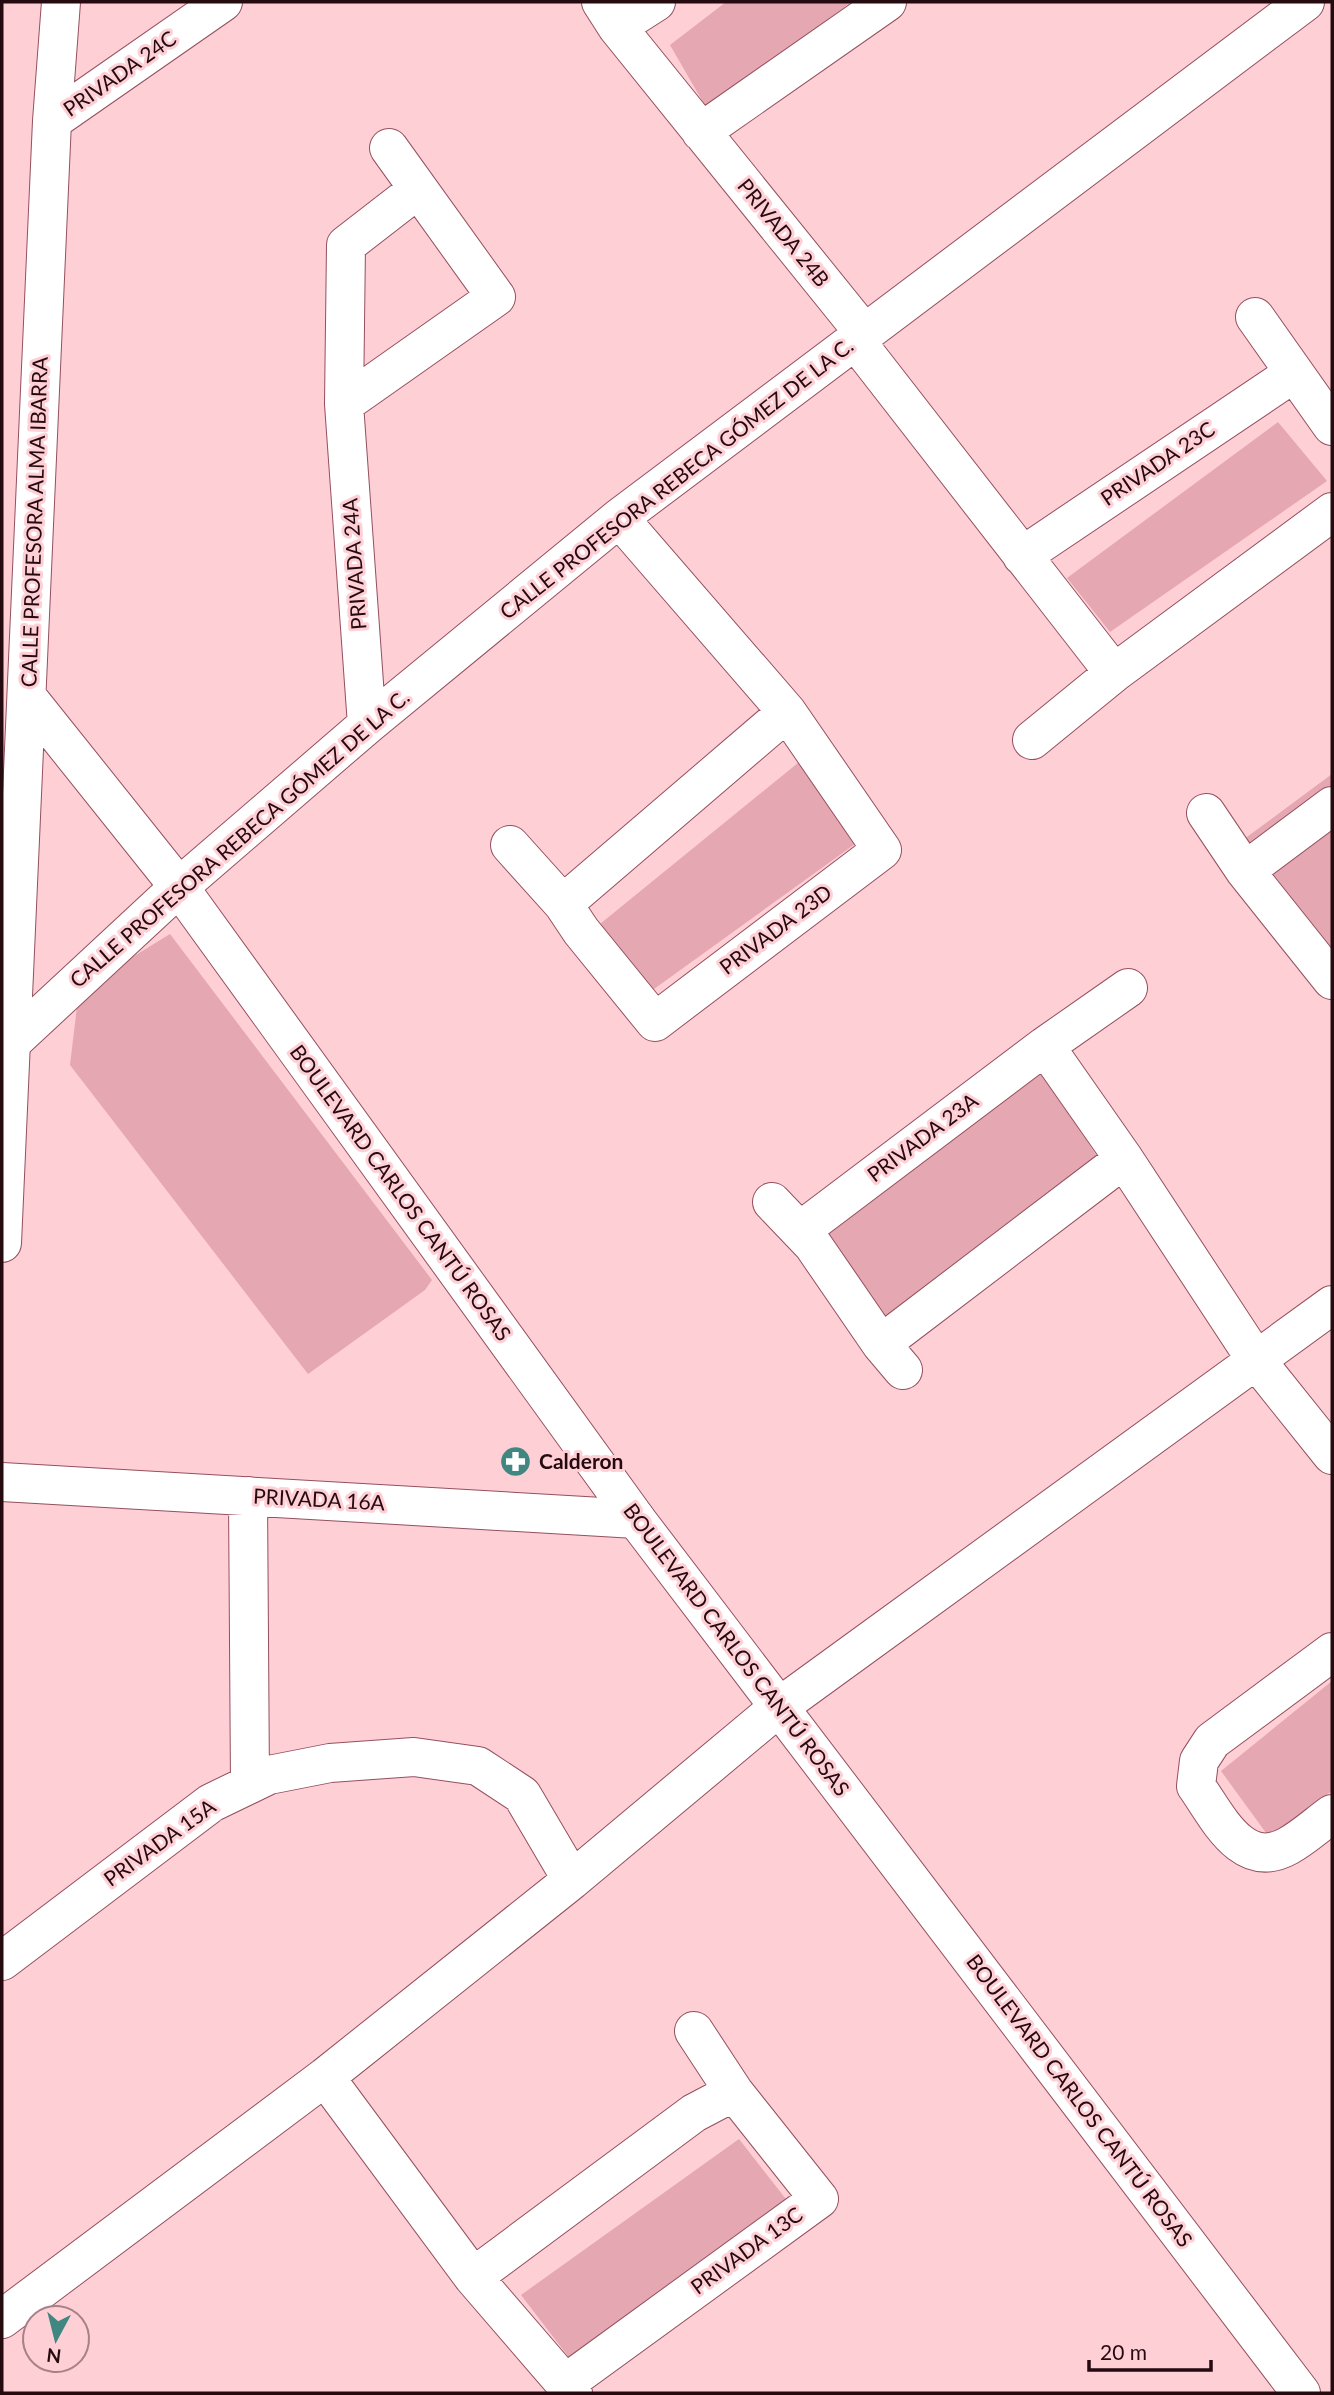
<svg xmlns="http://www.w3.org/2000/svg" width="1334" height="2395" font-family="Lato,sans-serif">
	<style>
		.green { fill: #e5a7b1 }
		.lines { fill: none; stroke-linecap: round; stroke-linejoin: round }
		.minor-casing { stroke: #94505e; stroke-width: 40 }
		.tertiary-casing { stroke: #94505e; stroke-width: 40 }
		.minor { stroke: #fff; stroke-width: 38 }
		.tertiary { stroke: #fff; stroke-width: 38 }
		.labels { text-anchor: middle; stroke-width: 6; stroke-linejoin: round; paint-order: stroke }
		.street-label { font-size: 21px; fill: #250a10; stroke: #ffcfd6 }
		.poi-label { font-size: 21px; font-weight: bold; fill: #250a10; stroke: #ffcfd6; text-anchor: start }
	</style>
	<rect width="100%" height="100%" fill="#ffcfd6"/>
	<path class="green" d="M726,2H851L707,109L670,45Z
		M1278,422L1327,481L1110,632L1067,578Z
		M804,758L862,839L629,1007L584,937Z
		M1332,774V981L1232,848Z
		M170,934L432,1280L425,1290L308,1374L70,1065L79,990Z
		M1040,1068L1098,1158L875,1325L810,1243Z
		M1332,1681V1791L1269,1837L1221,1771Z
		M739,2139L789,2203L571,2360L521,2295Z"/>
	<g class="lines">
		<defs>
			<path id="minor" d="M601,2L617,27L864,333
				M617,27L656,2
				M52,121L223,2
				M701,132L887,2
				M1255,317L1332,426
				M855,340L1114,673
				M344,404L496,297L389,148
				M1022,556L1294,373
				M28,698L179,887L367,725L619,518L1305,2
				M367,725L344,404L346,245L417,190
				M1032,740L1114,673L1332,512
				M1206,813L1245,871L1332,980
				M510,845L563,904L581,931L655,1022L882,850L787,712L619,518
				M1245,871L1332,806
				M563,904L787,712
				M1045,1046L1124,1159L1256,1360L1332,1455
				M772,1202L813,1245L881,1344L903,1370
				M800,1231L1045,1046L1128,988
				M2,1243L52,121L61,2
				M881,1344L1124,1159
				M2,1482L636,1519
				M248,1496L250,1784
				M1332,1652L1212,1741L1199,1761L1196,1786C1218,1817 1242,1871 1288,1846C1304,1837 1318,1824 1332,1814
				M2,1961L211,1803L269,1775L330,1763L414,1757L478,1766L522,1795L572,1880
				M325,2077L473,2277L573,2393
				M473,2277L694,2113L734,2092
				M2,2319L325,2077L572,1880L779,1707L1332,1305
				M566,2383L819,2199L734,2092L694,2031"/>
			<path id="tertiary" d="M2,1039L12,1042L179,887L636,1519L1301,2393"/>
		</defs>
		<use href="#minor" class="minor-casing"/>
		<use href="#tertiary" class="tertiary-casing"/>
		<use href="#minor" class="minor"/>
		<use href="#tertiary" class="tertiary"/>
	</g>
	<defs>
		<symbol id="pharmacy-disc" viewBox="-11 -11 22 22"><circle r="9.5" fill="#408781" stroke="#ffcfd6"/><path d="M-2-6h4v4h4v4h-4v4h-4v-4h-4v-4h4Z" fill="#fff"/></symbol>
	</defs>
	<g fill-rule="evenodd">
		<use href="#pharmacy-disc" x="498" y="1444" width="35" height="35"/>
	</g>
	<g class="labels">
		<g class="street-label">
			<text transform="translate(120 74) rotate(-35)" y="7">PRIVADA 24C</text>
			<text transform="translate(783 233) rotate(51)" y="7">PRIVADA 24B</text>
			<text transform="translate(1158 464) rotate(-34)" y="7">PRIVADA 23C</text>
			<text transform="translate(677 479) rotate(-38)" y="7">CALLE PROFESORA REBECA GÓMEZ DE LA C.</text>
			<text transform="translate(35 522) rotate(-88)" y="7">CALLE PROFESORA ALMA IBARRA</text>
			<text transform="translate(355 564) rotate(-94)" y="7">PRIVADA 24A</text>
			<text transform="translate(240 839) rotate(-41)" y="7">CALLE PROFESORA REBECA GÓMEZ DE LA C.</text>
			<text transform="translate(776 930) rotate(-37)" y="7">PRIVADA 23D</text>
			<text transform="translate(923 1138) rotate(-37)" y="7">PRIVADA 23A</text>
			<text transform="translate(400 1193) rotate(54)" y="7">BOULEVARD CARLOS CANTÚ ROSAS</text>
			<text transform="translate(319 1500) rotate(3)" y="7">PRIVADA 16A</text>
			<text transform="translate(736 1650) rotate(53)" y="7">BOULEVARD CARLOS CANTÚ ROSAS</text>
			<text transform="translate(160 1843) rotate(-36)" y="7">PRIVADA 15A</text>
			<text transform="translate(1079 2101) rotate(53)" y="7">BOULEVARD CARLOS CANTÚ ROSAS</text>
			<text transform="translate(747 2251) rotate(-36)" y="7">PRIVADA 13C</text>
		</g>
		<g class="poi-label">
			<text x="539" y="1469">Calderon</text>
		</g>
	</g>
	<rect width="1334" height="2395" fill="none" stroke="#250a10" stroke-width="7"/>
	<g transform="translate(56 2339) rotate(187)"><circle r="33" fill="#ffcfd6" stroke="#a88087" stroke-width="2"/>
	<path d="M0-5L12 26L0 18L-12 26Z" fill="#408781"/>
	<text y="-10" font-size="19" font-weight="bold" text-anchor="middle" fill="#250a10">N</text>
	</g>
	<path d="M1089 2360v10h122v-10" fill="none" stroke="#250a10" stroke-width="3.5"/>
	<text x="1100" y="2360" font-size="21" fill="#250a10" stroke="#ffcfd6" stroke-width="5" paint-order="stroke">20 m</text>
</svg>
